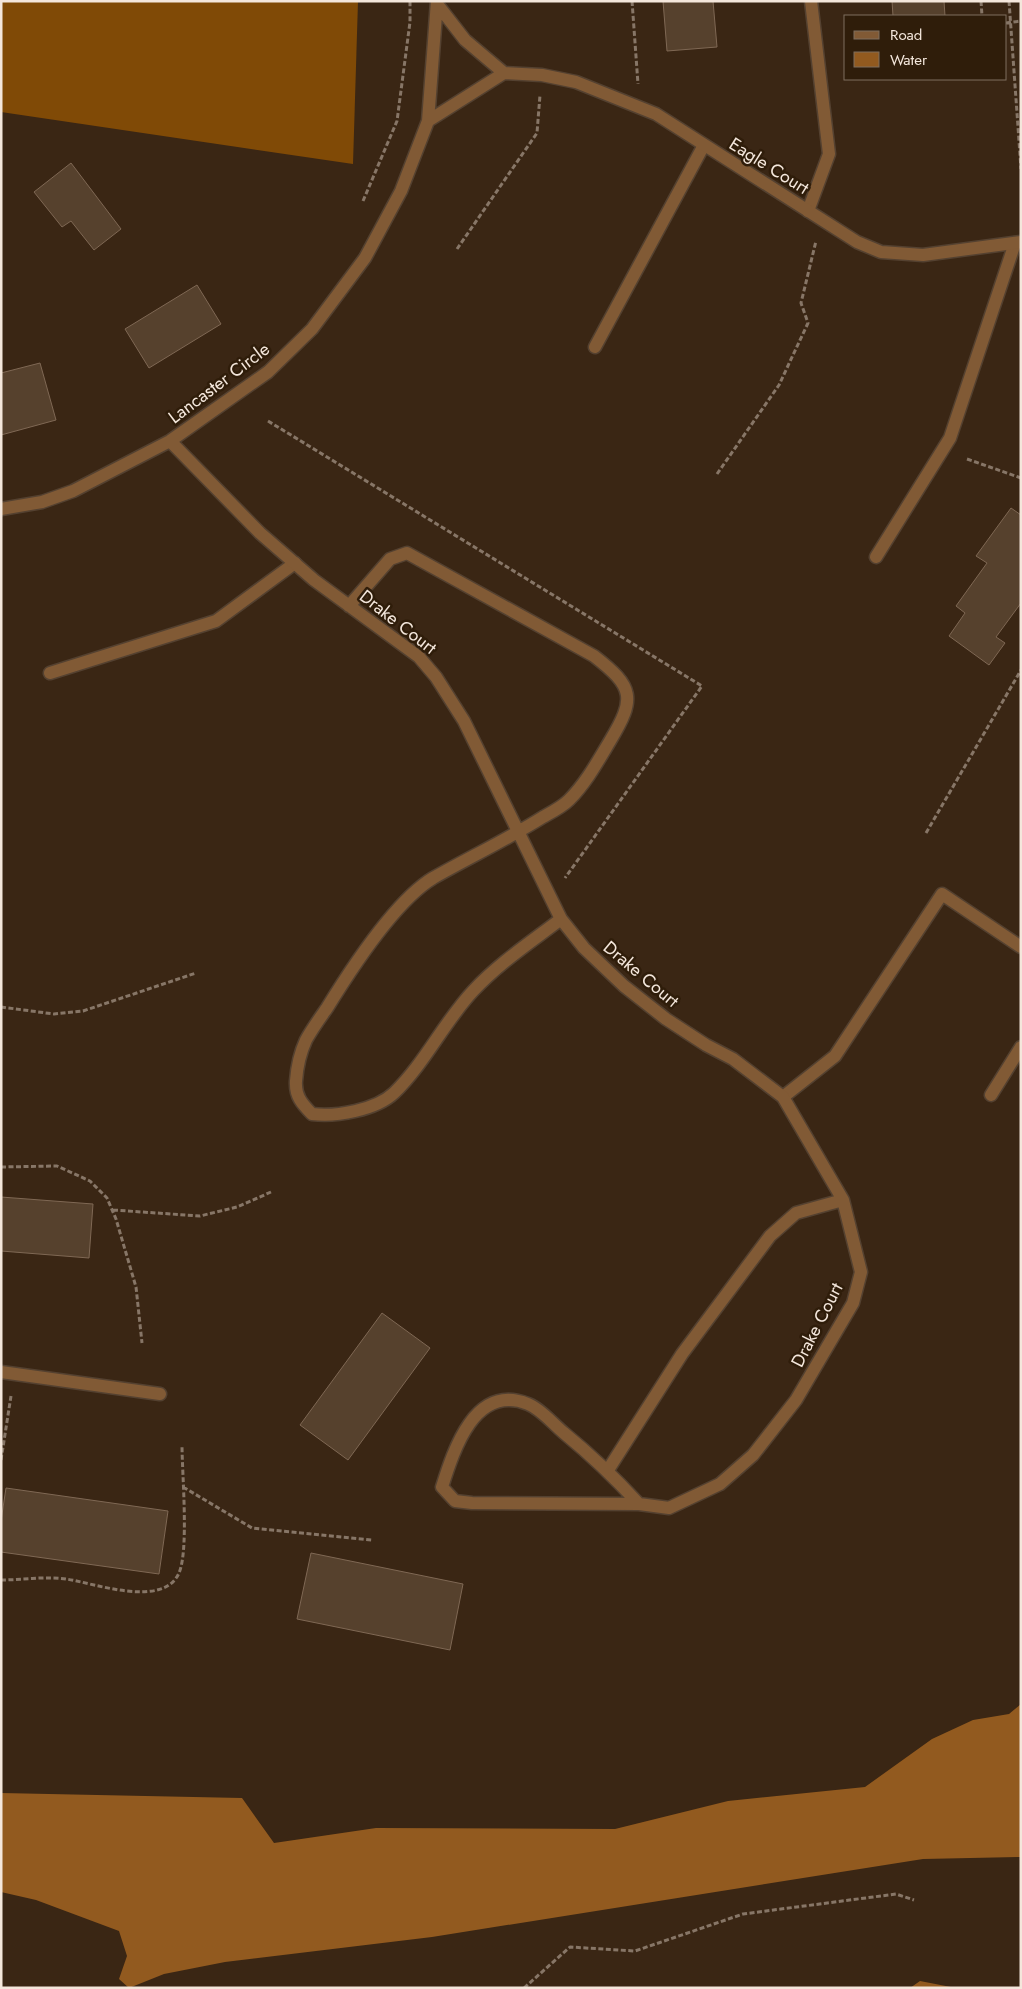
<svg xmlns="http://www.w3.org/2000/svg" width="1022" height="1989" font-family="Jost,sans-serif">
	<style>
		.forest { fill: #804a06 }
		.water { fill: #925a1f }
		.building { fill: #56412d; stroke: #7f6854 }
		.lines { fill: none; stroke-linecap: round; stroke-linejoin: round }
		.service-casing { stroke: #544130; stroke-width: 15 }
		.minor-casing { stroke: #544130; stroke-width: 15 }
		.path { stroke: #877667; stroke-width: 3; stroke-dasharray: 5 2.5; stroke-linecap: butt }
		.service { stroke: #815a35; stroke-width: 12 }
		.minor { stroke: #815a35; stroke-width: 12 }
		.labels { text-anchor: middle; stroke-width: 5; stroke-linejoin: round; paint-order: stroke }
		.street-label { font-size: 18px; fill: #f4e7dc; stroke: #2f1d0a }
	</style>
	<rect width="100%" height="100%" fill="#3a2614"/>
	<path class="forest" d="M1,1H358L353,164L1,112Z"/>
	<path class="water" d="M1021,1704V1857L923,1859L432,1937L225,1962L164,1974L129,1988L119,1979L127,1956L119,1931L36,1900L1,1892V1793L242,1798L274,1843L376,1828L615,1829L728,1801L865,1787L932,1739L973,1720L1009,1714Z
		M920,1981L956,1988H910Z"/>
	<path class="building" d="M663,1H713L717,47L667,51Z
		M892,1H944L945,16H893Z
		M71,163L121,229L94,250L71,221L62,227L34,192Z
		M197,285L221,324L149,368L125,329Z
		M40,363L56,420L1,435V373Z
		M1011,508L1021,515V603L996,637L1005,643L989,665L949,636L965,613L956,606L987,563L976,556Z
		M1,1197L93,1204L89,1258L1,1251Z
		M382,1313L430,1348L348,1460L300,1425Z
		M6,1488L168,1511L159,1574L1,1552V1521Z
		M311,1553L463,1584L450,1650L297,1619Z"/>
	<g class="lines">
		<defs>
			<path id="service" d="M808,211L829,154L811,1
				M595,347L704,145
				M876,557L950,438L1015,243
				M50,673L216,621L295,563
				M991,1095L1021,1047
				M783,1097L835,1056L942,894L1021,947"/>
			<path id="minor" d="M437,4L465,40L504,73
				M428,121L504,73L542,75L576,82L656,114L857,242L881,252L923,255L1021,242
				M170,441L260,533L314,580L419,657L436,677L464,721L561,919L584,948L624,986L666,1019L706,1045L733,1059L783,1097L843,1200L861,1272L853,1303L796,1400L753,1455L720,1484L669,1508L639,1504L472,1503L455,1501L442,1487C454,1449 475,1383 528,1404C541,1409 553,1424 564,1433C591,1455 615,1478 639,1504
				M1,509L42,502L73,491L170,441L268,372L312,329L365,258L401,191L428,121L437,1
				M349,606L390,559L407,553L594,656C634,687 636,698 610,741C598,761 586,783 569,800C562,807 552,812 543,817C508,839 470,857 433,878C395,901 351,969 327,1008C320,1018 312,1029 306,1040C300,1053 297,1067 296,1081C295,1096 302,1104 312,1114C336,1117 376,1110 394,1093C425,1063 444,1022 473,991C499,963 531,942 561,919
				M1,1372L160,1394
				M608,1470L682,1354L770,1236L796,1213L843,1200"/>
		</defs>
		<use href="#service" class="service-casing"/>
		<use href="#minor" class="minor-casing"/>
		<path class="path" d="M632,1L638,84
			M981,1L982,16
			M1009,1L1021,169
			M1006,23L1021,21
			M363,201L397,121L410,22V1
			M457,249L537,133L540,95
			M268,421L702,686L565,878
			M967,459L1021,478
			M717,474L779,385L808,323L801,303L816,241
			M926,833L1021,670
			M1,1007L54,1014L83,1011L196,973
			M1,1167L57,1166L90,1181L107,1198L116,1219L136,1287L142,1343
			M113,1210L200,1216L237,1207L271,1192
			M1,1460L11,1396
			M183,1487L252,1528L372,1540
			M1,1580C22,1580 45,1576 66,1579C94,1583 163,1609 179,1573C189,1550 182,1474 182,1445
			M524,1988L570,1947L635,1951L743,1914L896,1894L914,1900"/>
		<use href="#service" class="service"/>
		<use href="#minor" class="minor"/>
	</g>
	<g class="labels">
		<g class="street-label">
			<text transform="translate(769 166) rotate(32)" y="6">Eagle Court</text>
			<text transform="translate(219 383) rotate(-37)" y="6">Lancaster Circle</text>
			<text transform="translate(398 622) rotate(38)" y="6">Drake Court</text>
			<text transform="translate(641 974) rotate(40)" y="6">Drake Court</text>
			<text transform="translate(817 1325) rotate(-63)" y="6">Drake Court</text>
		</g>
	</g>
	<rect width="1022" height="1989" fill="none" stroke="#f4e7dc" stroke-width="5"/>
	<rect x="844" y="15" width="162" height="65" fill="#2f1d0a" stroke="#7e6e5e"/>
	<rect x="854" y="31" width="25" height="8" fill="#815a35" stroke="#7e6e5e"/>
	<text x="890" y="40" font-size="15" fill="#f4e7dc">Road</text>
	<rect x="854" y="52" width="25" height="15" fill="#925a1f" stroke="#7e6e5e"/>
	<text x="890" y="65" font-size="15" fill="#f4e7dc">Water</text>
</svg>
